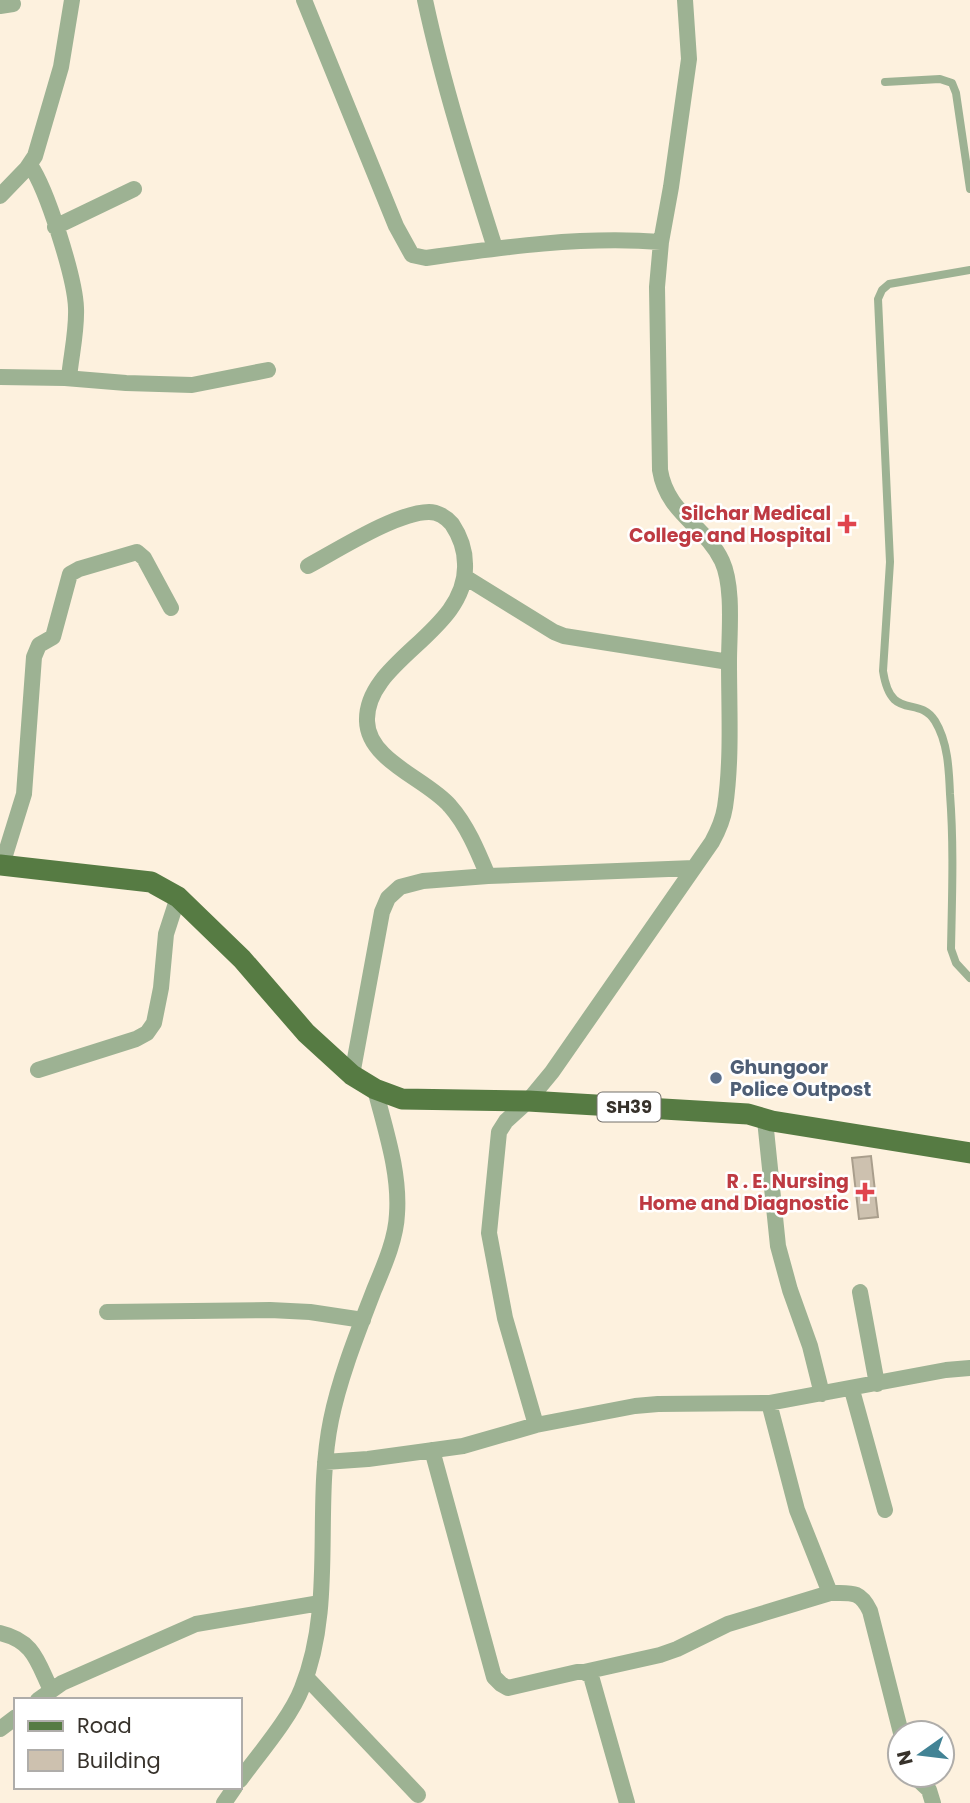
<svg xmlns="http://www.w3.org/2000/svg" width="970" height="1803" font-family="Poppins,sans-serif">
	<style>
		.building { fill: #cdc1af; stroke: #a99e8c; stroke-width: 2 }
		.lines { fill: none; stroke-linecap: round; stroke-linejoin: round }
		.lane { stroke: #9db293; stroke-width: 8 }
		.street { stroke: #9db293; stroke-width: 16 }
		.primary { stroke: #567b43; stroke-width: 21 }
		.health-dot { fill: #e0444e; stroke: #fff; stroke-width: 2.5 }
		.service-dot { fill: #5c6f8a; stroke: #fff; stroke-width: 2.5 }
		.labels { text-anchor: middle; stroke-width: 5; stroke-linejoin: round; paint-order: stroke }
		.shield { fill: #fff; stroke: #73706b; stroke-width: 2 }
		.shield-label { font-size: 18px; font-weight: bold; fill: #37322b }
		.health-label { font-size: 19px; font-weight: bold; fill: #be3a42; stroke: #fff; text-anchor: end }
		.service-label { font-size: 19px; font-weight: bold; fill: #4e5e75; stroke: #fff; text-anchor: start }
	</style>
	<rect width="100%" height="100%" fill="#fdf1de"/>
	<path class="building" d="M871,1156L878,1217L859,1219L852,1158Z"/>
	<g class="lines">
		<path class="lane" d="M885,82L940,79L952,83L956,93L970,189
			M970,270L889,284L882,290L878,299L890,562L883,671C891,723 918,694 935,721C948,742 949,770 950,794C954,846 952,897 951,949L956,963L970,978"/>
		<path class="street" d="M304,0L396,226L412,255L426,258C504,247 582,236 661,242
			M425,0C443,84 469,166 495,248
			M0,6L13,4
			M30,165C47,189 75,278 76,308C77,331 71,356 69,378
			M0,196L27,168L35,156L61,67L72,0
			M55,227L134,189
			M0,377L65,378L126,383L192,385L268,370
			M308,566C338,550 397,512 429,512C437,512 446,517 452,524C460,536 465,549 465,564C468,632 365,660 367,721C368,761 427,779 450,806C467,825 478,852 488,876
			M465,577L554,632L564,636L729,662
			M2,865L24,794L34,657L39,645L53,637L70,574L79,569L137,552L144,558L171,608
			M38,1070L136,1039L147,1033L154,1023L161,988L166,934L178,897
			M352,1075L382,912L388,898L400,887L423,881L488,876L694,868
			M765,1120L778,1246L790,1290L810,1346L822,1394
			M860,1292L877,1384
			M107,1312L270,1310L310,1312L363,1320
			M852,1390L885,1510
			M769,1403L797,1510L830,1593C851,1593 860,1590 870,1611L901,1733
			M536,1425L505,1318L489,1233L499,1132L506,1121L528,1101L552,1072L712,842C718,831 723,820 725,807C732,760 729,710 729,662C729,633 734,587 722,561C705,525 667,514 660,470L657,287L661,242L671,187L689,59L685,0
			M432,1450L494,1677L501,1684L508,1688L577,1672H584L591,1676L627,1803
			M325,1462L368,1459L463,1446L536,1425L635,1406L658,1404L769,1403L946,1370L970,1368
			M0,1633C34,1641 37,1661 51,1690
			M584,1672L660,1655L677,1649L728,1624L830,1593
			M306,1677L418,1795
			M38,1700L62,1683L196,1624L320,1603
			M0,1729L16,1717
			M913,1775L929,1790L933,1803
			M240,1780C259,1754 291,1717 302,1688C336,1604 313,1508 331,1420C340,1376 358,1332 374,1290C384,1266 396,1239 397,1214C400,1172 385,1129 375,1089
			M224,1803L235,1787"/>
		<path class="primary" d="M0,865L151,882L178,897L242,959L306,1033L352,1075L375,1089L402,1099L528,1101L748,1114L772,1121L970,1153"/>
	</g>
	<g class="health-dot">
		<path d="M843.5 513.5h7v7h7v7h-7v7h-7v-7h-7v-7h7z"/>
		<path d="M861.5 1181.5h7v7h7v7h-7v7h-7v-7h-7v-7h7z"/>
	</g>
	<circle class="service-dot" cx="716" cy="1078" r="7"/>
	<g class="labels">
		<rect class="shield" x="597.5" y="1092.5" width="63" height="29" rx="5"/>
		<g class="shield-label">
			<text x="629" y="1113">SH39</text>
		</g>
		<g class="health-label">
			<text x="831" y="520">Silchar Medical<tspan x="831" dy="22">College and Hospital</tspan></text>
			<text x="849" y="1188">R . E. Nursing<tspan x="849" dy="22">Home and Diagnostic</tspan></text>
		</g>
		<g class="service-label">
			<text x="730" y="1074">Ghungoor<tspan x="730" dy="22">Police Outpost</tspan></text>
		</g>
	</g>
	<rect x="14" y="1698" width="228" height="91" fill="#ffffff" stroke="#afadaa" stroke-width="2"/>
	<rect x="28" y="1721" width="35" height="10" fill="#567b43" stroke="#afadaa" stroke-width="2"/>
	<text x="77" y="1733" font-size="21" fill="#37322b">Road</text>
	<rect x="28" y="1750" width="35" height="21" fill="#cdc1af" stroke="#afadaa" stroke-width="2"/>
	<text x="77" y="1768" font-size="21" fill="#37322b">Building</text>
	<g transform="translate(921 1754) rotate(256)"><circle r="33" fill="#ffffff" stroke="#afadaa" stroke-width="2"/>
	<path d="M0-5L12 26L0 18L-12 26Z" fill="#428395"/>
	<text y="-10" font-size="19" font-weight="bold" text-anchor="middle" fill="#37322b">N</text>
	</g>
</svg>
